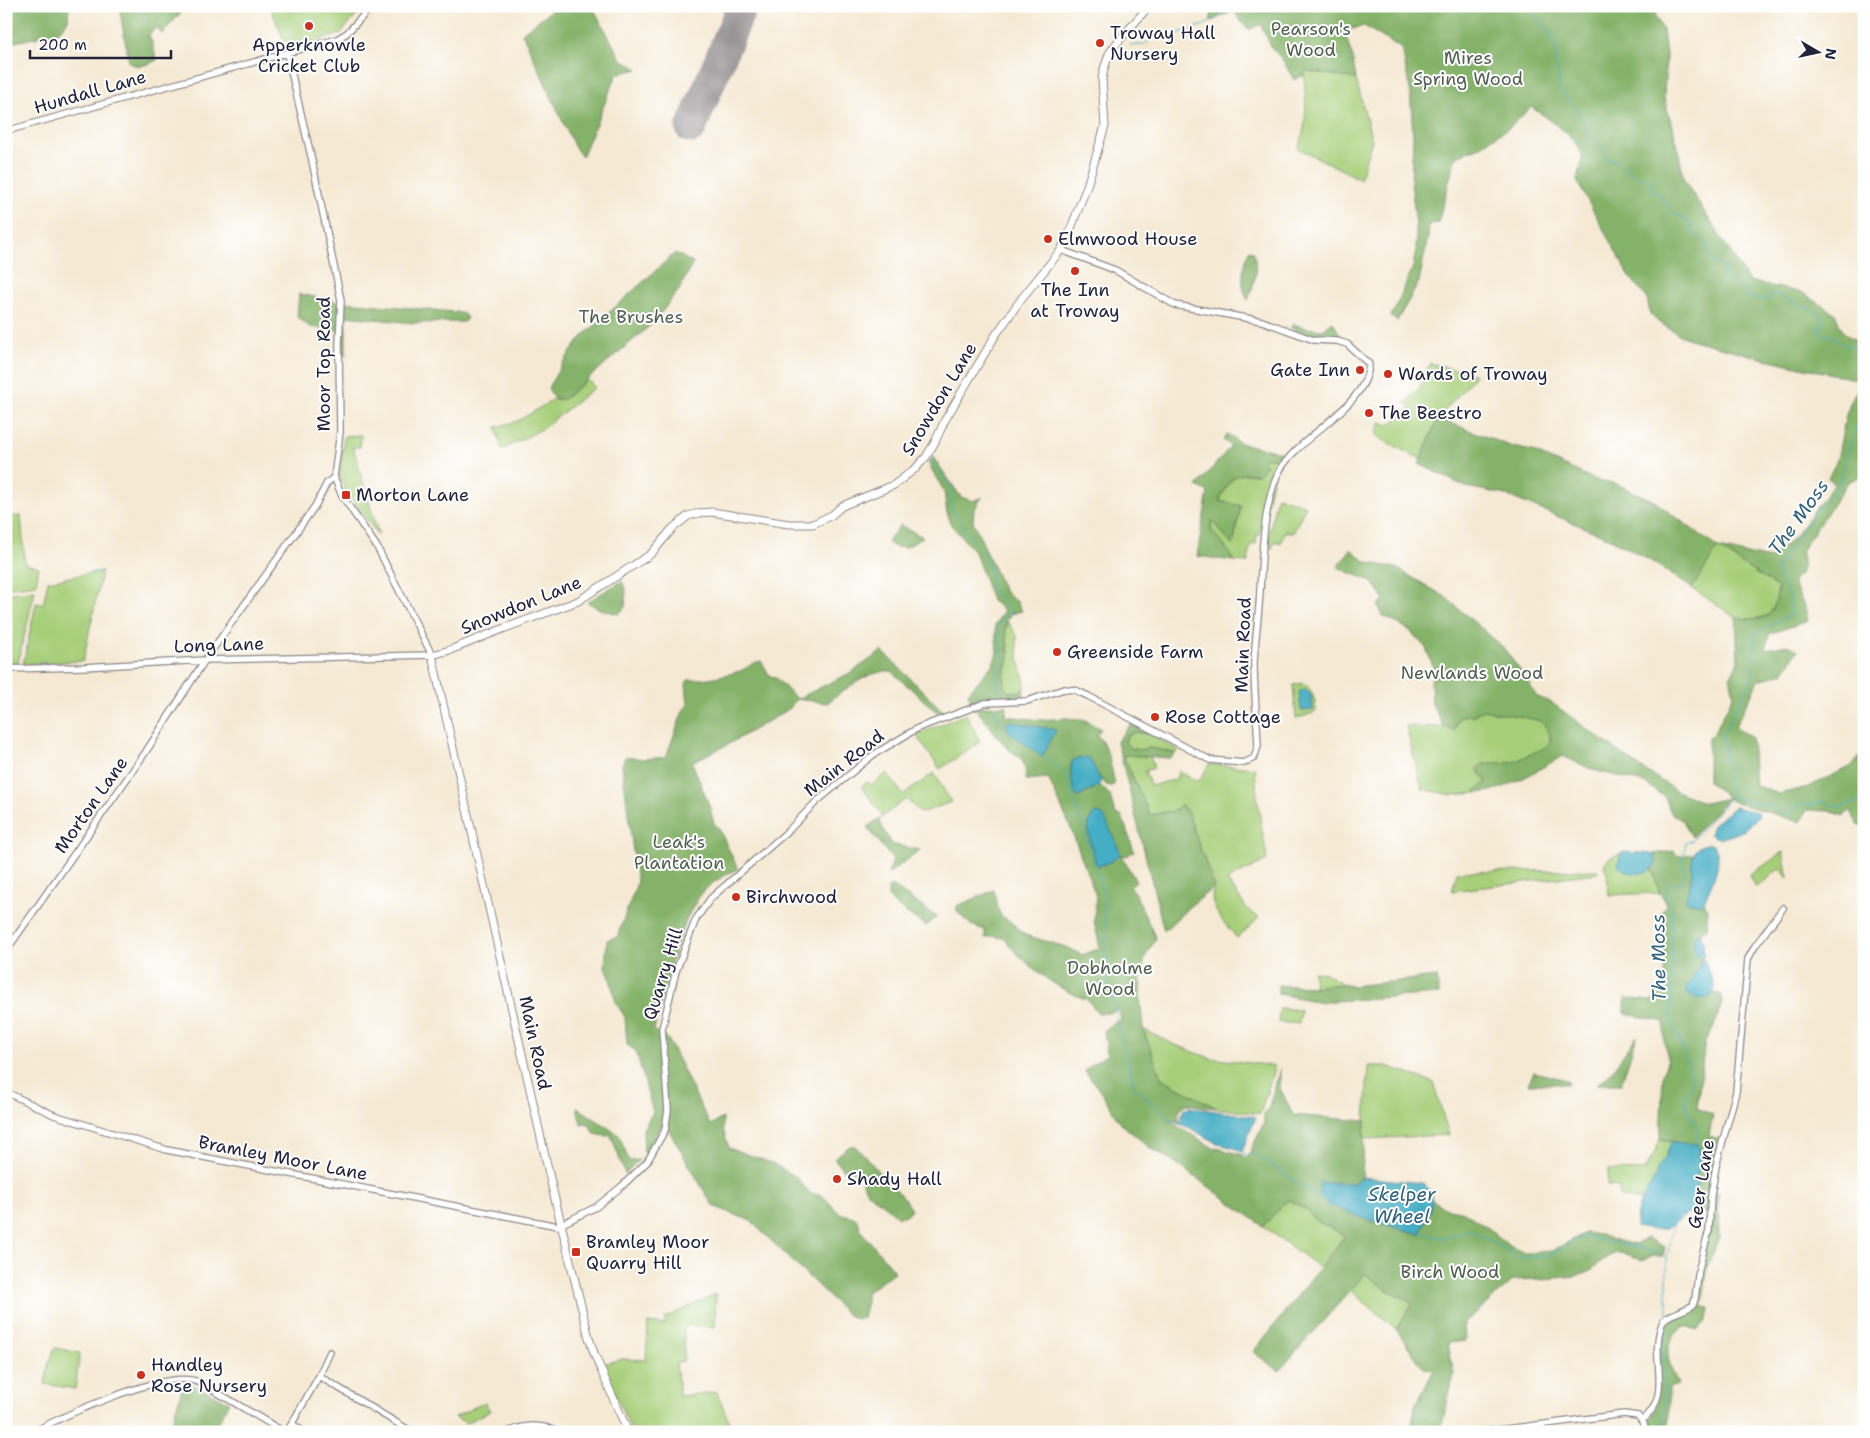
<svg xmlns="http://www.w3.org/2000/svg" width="1870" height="1438" font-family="'Shantell Sans',sans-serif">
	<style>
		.green { fill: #a7cf79; stroke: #64785a }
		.forest { fill: #85b269; stroke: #546a52 }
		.water { fill: #45adc4; stroke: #346880 }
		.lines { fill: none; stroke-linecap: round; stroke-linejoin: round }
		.stream { stroke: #45adc4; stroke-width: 1 }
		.runway { stroke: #8c8687; stroke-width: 31 }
		.minor-casing { stroke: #8c8687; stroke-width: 8 }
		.major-casing { stroke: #8c8687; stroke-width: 9 }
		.minor { stroke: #fff; stroke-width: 5.5 }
		.major { stroke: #fff; stroke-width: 7 }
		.poi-dot { fill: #c8321e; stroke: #fff; stroke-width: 2 }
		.labels { text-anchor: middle; stroke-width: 4; stroke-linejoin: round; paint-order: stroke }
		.park-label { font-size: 18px; fill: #515f51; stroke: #fff }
		.poi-label { font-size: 18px; fill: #22223b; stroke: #fff; text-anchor: start }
		.street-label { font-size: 18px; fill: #22223b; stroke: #fff }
		.water-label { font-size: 19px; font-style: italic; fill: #326179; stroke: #fff }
	</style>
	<rect width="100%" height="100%" fill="#fff"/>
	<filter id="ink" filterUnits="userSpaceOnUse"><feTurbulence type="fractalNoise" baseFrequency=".02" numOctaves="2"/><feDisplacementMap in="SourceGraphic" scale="10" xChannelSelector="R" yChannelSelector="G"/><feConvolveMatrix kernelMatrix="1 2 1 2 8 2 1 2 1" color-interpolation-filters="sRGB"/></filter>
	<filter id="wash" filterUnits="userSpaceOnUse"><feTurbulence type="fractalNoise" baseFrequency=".0096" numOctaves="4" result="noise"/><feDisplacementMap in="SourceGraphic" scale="20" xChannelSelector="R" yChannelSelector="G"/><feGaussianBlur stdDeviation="1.12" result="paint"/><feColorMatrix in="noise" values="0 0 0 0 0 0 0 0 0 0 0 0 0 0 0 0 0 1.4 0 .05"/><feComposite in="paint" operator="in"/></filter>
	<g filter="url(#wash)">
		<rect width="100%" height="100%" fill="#f5e9d3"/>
		<path class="green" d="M270,6H365L340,34L288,50Z
			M1307,71L1356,79L1372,140L1360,179L1298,148C1308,124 1306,101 1304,75Z
			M1430,363L1473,374L1475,376L1438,418L1421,459L1386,442L1376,435L1380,422L1389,425L1413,407L1405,403L1420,387Z
			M587,379L595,387L542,429L502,450L496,427L518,421L554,399H564Z
			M361,435L360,447H353L379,536L345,490L339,476L344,436Z
			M1265,458H1279L1275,470L1259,535H1257L1256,544H1252L1250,548L1248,562L1233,561L1230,553L1211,530L1212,519L1233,545L1241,506L1219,501C1232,478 1230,473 1258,474L1262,461Z
			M1277,496L1306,506L1293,533L1285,531L1281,543L1275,541L1272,548L1266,547Z
			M21,516L25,564L39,567L36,584L6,588V517Z
			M1718,548L1778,587L1776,606L1768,616L1753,619L1736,618L1692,588Z
			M102,571L83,661L23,664L36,603L43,604L48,581Z
			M35,590L18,663L6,664V594Z
			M1008,622L1017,636C1015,646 1023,675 1026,687L1019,692H1007C1000,675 1008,671 1009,657C1010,645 1002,633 1008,622Z
			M1303,683C1314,690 1315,699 1316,712L1296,719L1293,685Z
			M1483,710C1496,713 1536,716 1544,724C1551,730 1550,738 1549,746L1514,762L1483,764L1477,769L1487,782L1476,790L1477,793L1452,795L1422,789L1406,726L1444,727L1454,731L1460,716L1474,715Z
			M966,714L980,742L940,769L916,735Z
			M1135,732L1151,735L1179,750L1176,753L1150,748L1139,750L1130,748L1125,742L1127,736Z
			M1123,755L1150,756L1154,768L1145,771L1151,786L1176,779L1179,771L1196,781L1200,780L1209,764L1255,768L1257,796L1267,860L1227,880L1247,909L1259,918L1237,938C1225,923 1208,909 1213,888L1176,810L1150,815Z
			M887,773L903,795L934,773L951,802L921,813L906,799L883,816L861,786L868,782L872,785Z
			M1625,852L1620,856L1641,873L1652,869L1660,893L1609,895L1607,872L1604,867L1605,862L1609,858Z
			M1783,852L1788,878L1779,869L1760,885L1755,887L1749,876Z
			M1597,870L1598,873L1452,891L1457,872Z
			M1313,972L1325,973L1343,984L1314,987Z
			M1280,1008L1301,1010L1299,1024L1278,1022Z
			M1143,1029L1173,1044L1210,1058L1275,1066L1260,1114L1216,1108L1161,1078Z
			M1368,1066H1386L1433,1082L1449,1135L1364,1139Z
			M1660,1139L1671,1142L1666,1157L1658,1167L1655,1178L1641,1201L1619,1197V1187L1607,1186L1608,1170L1644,1171L1655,1152Z
			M1287,1199L1307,1210L1315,1220L1345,1236L1320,1268L1263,1226Z
			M1702,1264L1708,1266L1702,1306L1695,1305Z
			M1365,1273L1387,1290L1410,1301L1412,1304L1396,1329L1350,1290Z
			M716,1294L715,1327L688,1326L684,1329V1360L676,1364L680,1396L717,1392L733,1432H632L602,1364L622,1359L646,1360L648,1323L665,1325V1318Z
			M55,1348L80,1353L75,1389L45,1384L48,1365Z
			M485,1402L490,1411L466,1423L455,1417Z"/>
		<path class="forest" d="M6,6H69L68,21L57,33L6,44Z
			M119,6H187L162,34L157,27L149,34L157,60C147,65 140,68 129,63Z
			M557,6H570L574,10L583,6H592L621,59L638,69L617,74L582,157L574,146L522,33Z
			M1214,6H1656L1655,16L1663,30L1666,55L1664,98L1677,143L1684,180L1749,281L1803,293L1836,314C1841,334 1846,335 1864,345V475L1848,482L1801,551C1805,566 1805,570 1793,581C1797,594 1807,607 1808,621L1769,634L1766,649L1788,645L1798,650L1783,673L1759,680L1735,726L1752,738L1755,785L1779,794L1808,787L1852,766L1864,750V826L1858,824L1849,810L1844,816L1829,811L1807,810L1800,822L1731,801L1728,798L1692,837L1683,821L1671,813L1665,797L1644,783L1593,770L1563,756C1536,770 1508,791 1477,793L1476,790L1487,782L1477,768L1483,764L1514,762L1548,746L1551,737L1546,725L1538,720L1483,710L1474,715L1460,716L1454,731L1444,727L1432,704L1431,683L1433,666L1426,648L1408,629L1383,616L1378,605L1384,600C1372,573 1359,580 1338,567L1350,550H1352L1366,562L1396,568L1444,596L1502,646L1528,681L1536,696L1552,703L1634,763L1677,791L1705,803L1728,798L1708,781V738L1713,735L1734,694L1730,678L1738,662L1736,618C1766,620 1774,620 1778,588L1718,548L1692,588L1651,561L1607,537L1503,494L1466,487L1419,464L1438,418L1513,447L1532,451L1596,480L1614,483L1654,501L1718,548L1770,559L1795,536L1835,483L1828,478L1837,460L1846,414L1852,398L1863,381L1761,358L1693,340L1682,336L1658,322L1650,314L1647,298L1629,276L1577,181C1579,174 1582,165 1582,158C1580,138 1547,118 1531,107L1511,126L1478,148L1456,156L1438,223L1429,224L1428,237L1419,282L1397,321L1390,316L1394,311L1413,267L1416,251V226L1411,182L1413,136L1410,90L1402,49L1364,26L1344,31L1352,55L1356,79L1307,71L1304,75L1294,80L1282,59L1272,48L1260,24L1250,30L1243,24L1234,11L1210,21Z
			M1249,250L1253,251C1259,268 1254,285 1248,300C1239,284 1243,267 1249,250Z
			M675,253L693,263L679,290L652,324L564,399H554L548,388L564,361L582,337Z
			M299,294L332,300L345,306L344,302L456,312L464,314L467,318L464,322H458L413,323L346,316V355H343V331L310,327L297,317Z
			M1333,322L1343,340L1310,336L1291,328L1293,324L1306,328L1323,330Z
			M1227,434L1240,443L1283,453L1279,458H1265L1262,460L1267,465L1258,474C1230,473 1232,478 1219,501L1241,506L1233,546L1212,520L1211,530L1230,553L1233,561L1197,556L1208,492L1197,486L1231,446L1223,440Z
			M933,457L961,497L973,501L982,497L974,510L973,521L1004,591L1017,602L1022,611L1010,614L1005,627L1009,658L1004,672L1005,687L1008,692H1019L1023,689L1024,697L988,698L972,704L968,693L993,664L997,653L995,625L1004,610L992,601L975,552L952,526L947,513L944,491L928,463Z
			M900,525L923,537C908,546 903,553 887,542Z
			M622,581L626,591L625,608L618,614L600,609L587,602Z
			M882,651L945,713L939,714L891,671C866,671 847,689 827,703L797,699L786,711L727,745L692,762L709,805L714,823L719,829L738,869C725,875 713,881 703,892C679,919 663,994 654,1030L668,1039L710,1125L723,1118V1129L729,1148L772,1163L796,1177L811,1194C827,1194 826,1201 836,1210C847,1220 858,1210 861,1231L895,1271L866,1293V1306L863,1318L856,1319L848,1315L751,1221L713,1206L664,1122L644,1153L643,1129L653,1112L636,1051L627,1045L625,1017L616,1003L609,974L605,967L607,940L617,937L637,883L622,765L625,757L644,759L666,757L683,711L688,704L686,684L688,680C705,679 724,676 740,671C748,668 751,663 761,661L770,676L775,677L797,699L852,672Z
			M988,706H1007L1006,716L1040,720L1067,718L1085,720L1101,729L1097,735C1109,747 1111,768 1115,784L1109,787L1101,780L1089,758L1073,760C1067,770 1074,787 1078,797L1100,785L1110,795L1115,814L1122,816L1134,851L1127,856L1121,855L1136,881L1130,887L1136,895L1156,939L1146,955L1141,974L1140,994L1143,1029L1161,1078L1216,1108L1186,1104L1181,1108L1178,1115L1180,1121H1169L1212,1147L1240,1154L1247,1158L1264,1123V1114L1269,1107L1280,1068V1088L1293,1115L1365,1121L1362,1177L1353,1183L1334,1182L1326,1204L1362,1218L1420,1234L1433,1200L1444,1208L1464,1212L1490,1229L1509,1246L1525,1253L1552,1251L1585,1233L1601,1235L1615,1240L1635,1245L1647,1238L1665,1247L1663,1257L1653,1255L1642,1261C1621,1250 1615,1250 1597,1265C1593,1268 1589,1273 1584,1274C1562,1279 1536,1279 1514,1280L1464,1323L1465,1341L1448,1343L1454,1375L1440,1432H1411L1415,1406L1434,1370L1423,1368L1396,1329L1412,1305L1410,1301L1387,1290L1365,1274L1279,1371L1253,1352L1345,1236L1315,1220L1307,1210L1288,1200L1263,1226L1176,1163L1149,1147L1121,1124L1103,1095L1085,1071C1091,1063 1099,1061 1107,1054L1104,1031L1110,1025L1121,1020L1119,1010L1108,1013H1098L1087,999C1062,994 1019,960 1005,939L995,936L985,938V930L971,925L957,912V906L994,890L997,907L1001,916L1010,921L1025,935L1069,948L1082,955L1100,948L1094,921L1096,896L1069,824L1048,778L1026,780L1025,767L1021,758L1007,748L975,708Z
			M1131,724L1150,735L1135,732L1127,736L1125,742L1130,748L1139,750L1150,748L1176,753L1170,758L1123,755L1150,815L1176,810L1181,804L1188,813L1214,887L1190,906L1164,931L1117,741Z
			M883,816L879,821L891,844L920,850L888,874L893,860L867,827Z
			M1674,851L1678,856L1693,854L1691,880L1688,888V902L1702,904L1704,902L1708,909L1707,928C1684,946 1696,943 1704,960L1700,962L1694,976L1711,996L1713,992L1722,995V1003L1714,1027L1705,1041L1697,1108L1713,1115L1709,1136L1719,1139L1711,1176L1707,1213L1698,1212L1695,1202L1700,1150L1697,1144H1686L1660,1139L1663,1074L1668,1058L1664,1041V1022L1625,1013V998L1651,1001L1658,997L1665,987L1661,912L1666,906L1664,899L1660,893L1652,869C1656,865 1657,859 1654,854Z
			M893,886L937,917L926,926L894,904L888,896V888Z
			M1437,977L1439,994L1321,1002L1278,994V985L1314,987L1343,984L1351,986Z
			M1637,1036L1621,1084H1597L1608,1076Z
			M1534,1072L1567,1080L1569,1084H1528Z
			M577,1107L619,1135L629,1161L639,1160L625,1174L611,1135L605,1136L595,1134L588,1123L581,1124Z
			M850,1146H855C866,1156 875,1168 885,1179C893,1189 906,1197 911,1209L906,1215L898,1217L878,1200L867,1193L860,1176L851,1170H843L834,1158Z
			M1713,1192L1718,1193L1719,1237L1708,1266L1702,1264Z
			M1695,1305L1710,1308L1705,1323L1697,1330L1690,1327L1684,1326C1659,1347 1668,1359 1678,1385L1669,1388V1432H1648C1648,1422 1654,1415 1656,1406C1659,1386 1655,1339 1665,1324C1671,1315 1686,1310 1695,1305Z
			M194,1385L229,1402L218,1423L234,1432H169L182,1389Z"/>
		<path class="water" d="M1301,690H1306L1311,695L1313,710L1301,711L1299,693Z
			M1009,721L1056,730L1042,757L1011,733L1007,729V723Z
			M1085,757L1089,758L1101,780L1100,785L1078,797L1076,796C1073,786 1068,770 1073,760Z
			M1734,807L1757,812L1759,816L1745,830L1730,836L1722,838L1715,837L1710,834L1713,825Z
			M1095,813L1101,814L1104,816L1121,854L1112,861L1099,866L1096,863C1093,849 1081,824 1095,813Z
			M1712,844C1727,859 1710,885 1704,902L1702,904L1686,901C1686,893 1690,888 1691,881C1693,865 1687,843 1712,844Z
			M1625,852L1654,854C1664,873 1629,880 1618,865L1620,856Z
			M1700,933L1703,942L1704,955L1701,958C1694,954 1693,944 1695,936Z
			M1705,961C1708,974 1721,986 1709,998C1699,998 1687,1000 1686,988L1699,968L1700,962Z
			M1189,1107L1256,1117L1242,1152L1235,1148L1218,1144L1190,1128L1174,1122L1182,1121L1181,1116L1184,1109Z
			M1671,1142L1697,1144L1700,1150L1695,1202L1698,1212C1687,1211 1678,1222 1669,1227C1659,1232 1646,1229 1636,1227L1637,1212L1641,1201L1655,1178L1658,1167L1666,1157Z
			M1362,1177L1423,1183C1441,1197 1427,1217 1420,1234L1362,1218L1326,1204L1319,1193L1320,1183H1353Z"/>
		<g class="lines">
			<path class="stream" d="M1529,6L1535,17L1546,27L1556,47L1557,56L1555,64L1559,75V91C1570,98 1580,113 1586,125C1588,128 1588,133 1590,136C1594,141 1602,146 1607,153L1605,158L1620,162L1632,174L1649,180L1653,191L1659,194L1673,213L1690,222L1692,232L1708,246L1712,260L1723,266L1726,279L1747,291L1744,295L1751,299H1770L1773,293L1795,302L1800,307L1805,306L1822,316L1824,323L1818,329L1823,334L1835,337L1842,344L1864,351
				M1130,45C1144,46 1145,44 1155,37C1159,35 1166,36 1171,35C1196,28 1214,24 1235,6
				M931,460L952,489L951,506L955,515L963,523L965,532L981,548L989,567L991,588L994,593L1003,600L1011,612L1005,615L999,624L998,639L1004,657L997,675L999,692L993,700
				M89,573L101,571
				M994,706L996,717L1007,727
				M1041,754L1066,774L1104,895L1107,977L1134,1087L1174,1122
				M1732,797L1758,804L1766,803L1779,812L1790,814L1798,805H1814L1822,801C1836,809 1844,807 1858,802L1864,804
				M1697,1144L1698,1129L1688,1113L1684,1099L1693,1080L1680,1040L1671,1021L1672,911L1666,895L1670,882L1679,884L1683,881L1685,874L1683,860L1686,842L1691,841L1731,797L1722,737L1752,678L1755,633L1790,615V599L1776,569L1811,516L1836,490L1864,403
				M1242,1152L1247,1155L1254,1153L1325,1202
				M1421,1232L1441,1238L1472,1230L1518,1257L1548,1256L1583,1236L1660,1253L1667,1258
				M1667,1314V1258L1674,1224
				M1663,1432L1665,1376L1663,1350L1667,1320"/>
			<path class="runway" d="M691,128L742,6"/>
		</g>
	</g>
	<g filter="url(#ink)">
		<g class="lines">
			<defs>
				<path id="minor" d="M6,131L337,39L347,33L372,6
					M6,669L83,667L205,660L432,655L377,547L342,496L334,477L340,432L339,344L341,300L311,156L287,54
					M6,951L145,753L205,660L315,506L327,483L334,477
					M6,1092L54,1115L167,1150L558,1226L596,1207L621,1187L647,1162L665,1130L668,1110L662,1029L676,971L696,919L711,898L788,831L815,803L873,755L918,728L985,703L1027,701L1064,689L1075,690L1088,696L1210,760L1244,763L1254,758L1258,746C1257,718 1254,691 1254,663C1255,639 1259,615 1260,591C1262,555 1263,509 1277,476C1294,436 1367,409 1369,364L1347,344L1337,341L1314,340L1262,321L1175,305L1115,270L1061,250
					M319,1376L412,1432
					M1642,1421C1673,1395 1651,1361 1660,1330C1661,1327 1662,1321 1665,1319C1670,1314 1685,1311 1693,1305L1695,1299L1699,1268L1709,1230L1711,1195L1716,1166L1736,1092L1748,959L1755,946L1783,908
					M292,1424L304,1432
					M33,1432C65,1415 156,1374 191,1380C201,1381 210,1388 218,1393C240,1406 262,1419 284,1432
					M287,1432L319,1376L330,1352
					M508,1432C526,1424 541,1424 558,1432
					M1482,1432L1624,1414L1638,1416L1644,1424L1645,1432"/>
				<path id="major" d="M628,1432L595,1356L589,1338L552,1187L432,655L450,650L500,630L578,601L651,554L672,529L688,516L699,513L712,512L789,524H813L832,515L842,506L894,485L916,468L926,457L935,442L945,420L995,336L1022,298L1061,250L1068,236L1087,186L1105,126L1102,79L1104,69L1109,54L1116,44L1149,6"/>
			</defs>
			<use href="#minor" class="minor-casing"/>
			<use href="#major" class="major-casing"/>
			<use href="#minor" class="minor"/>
			<use href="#major" class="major"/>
		</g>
	</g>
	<g class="poi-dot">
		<circle cx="309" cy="26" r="5"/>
		<circle cx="1100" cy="43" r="5"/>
		<circle cx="1048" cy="239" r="5"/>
		<circle cx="1075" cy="271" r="5"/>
		<circle cx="1360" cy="370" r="5"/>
		<circle cx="1388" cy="374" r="5"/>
		<circle cx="1369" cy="413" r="5"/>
		<rect x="341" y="490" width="10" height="10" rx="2.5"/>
		<circle cx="1057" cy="652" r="5"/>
		<circle cx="1155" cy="717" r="5"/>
		<circle cx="736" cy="897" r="5"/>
		<circle cx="837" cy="1179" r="5"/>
		<rect x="571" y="1247" width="10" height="10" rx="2.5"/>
		<circle cx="141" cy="1375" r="5"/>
	</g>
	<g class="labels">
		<g class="park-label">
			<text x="1311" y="35">Pearson's<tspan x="1311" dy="21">Wood</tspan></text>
			<text x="1468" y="64">Mires<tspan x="1468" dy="21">Spring Wood</tspan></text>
			<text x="631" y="323">The Brushes</text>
			<text x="1472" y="679">Newlands Wood</text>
			<text x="679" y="848">Leak's<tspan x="679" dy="21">Plantation</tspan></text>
			<text x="1110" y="974">Dobholme<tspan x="1110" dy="21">Wood</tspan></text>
			<text x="1450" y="1278">Birch Wood</text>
		</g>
		<g class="poi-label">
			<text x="1110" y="39">Troway Hall<tspan x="1110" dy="21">Nursery</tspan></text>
			<text x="309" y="51" text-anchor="middle">Apperknowle<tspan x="309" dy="21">Cricket Club</tspan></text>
			<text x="1058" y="245">Elmwood House</text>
			<text x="1075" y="296" text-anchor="middle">The Inn<tspan x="1075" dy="21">at Troway</tspan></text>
			<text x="1350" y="376" text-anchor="end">Gate Inn</text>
			<text x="1398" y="380">Wards of Troway</text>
			<text x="1379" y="419">The Beestro</text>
			<text x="356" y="501">Morton Lane</text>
			<text x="1067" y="658">Greenside Farm</text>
			<text x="1165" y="723">Rose Cottage</text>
			<text x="746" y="903">Birchwood</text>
			<text x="847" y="1185">Shady Hall</text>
			<text x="586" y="1248">Bramley Moor<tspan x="586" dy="21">Quarry Hill</tspan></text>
			<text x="151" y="1371">Handley<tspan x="151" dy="21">Rose Nursery</tspan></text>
		</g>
		<g class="street-label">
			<text transform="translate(90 92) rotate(-16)" y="6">Hundall Lane</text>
			<text transform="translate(324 364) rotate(-90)" y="6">Moor Top Road</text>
			<text transform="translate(939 399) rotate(-59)" y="6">Snowdon Lane</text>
			<text transform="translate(521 605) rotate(-22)" y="6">Snowdon Lane</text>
			<text transform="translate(219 645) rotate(-2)" y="6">Long Lane</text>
			<text transform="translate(1243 645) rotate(-88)" y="6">Main Road</text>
			<text transform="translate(844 763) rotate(-38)" y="6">Main Road</text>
			<text transform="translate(91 805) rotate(-55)" y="6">Morton Lane</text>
			<text transform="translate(663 974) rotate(-73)" y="6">Quarry Hill</text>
			<text transform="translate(535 1043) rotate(78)" y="6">Main Road</text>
			<text transform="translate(283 1158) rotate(11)" y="6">Bramley Moor Lane</text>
			<text transform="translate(1701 1184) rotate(-81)" y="6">Geer Lane</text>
		</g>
		<g class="water-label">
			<text transform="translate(1798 517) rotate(-54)" y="7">The Moss</text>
			<text transform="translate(1658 958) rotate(-91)" y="7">The Moss</text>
			<text x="1402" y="1201">Skelper<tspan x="1402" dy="22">Wheel</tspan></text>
		</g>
	</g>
	<rect width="1870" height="1438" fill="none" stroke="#fff" stroke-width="25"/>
	<g transform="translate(1818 52) rotate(99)" stroke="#ffffff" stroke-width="4" paint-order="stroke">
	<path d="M0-4L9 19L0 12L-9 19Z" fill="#22223b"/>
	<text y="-8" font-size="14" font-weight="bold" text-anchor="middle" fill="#22223b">N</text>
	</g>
	<path d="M30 50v8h141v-8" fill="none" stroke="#22223b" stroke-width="2.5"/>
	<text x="38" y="50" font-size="15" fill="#22223b" stroke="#ffffff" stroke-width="4" paint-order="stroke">200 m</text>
</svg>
